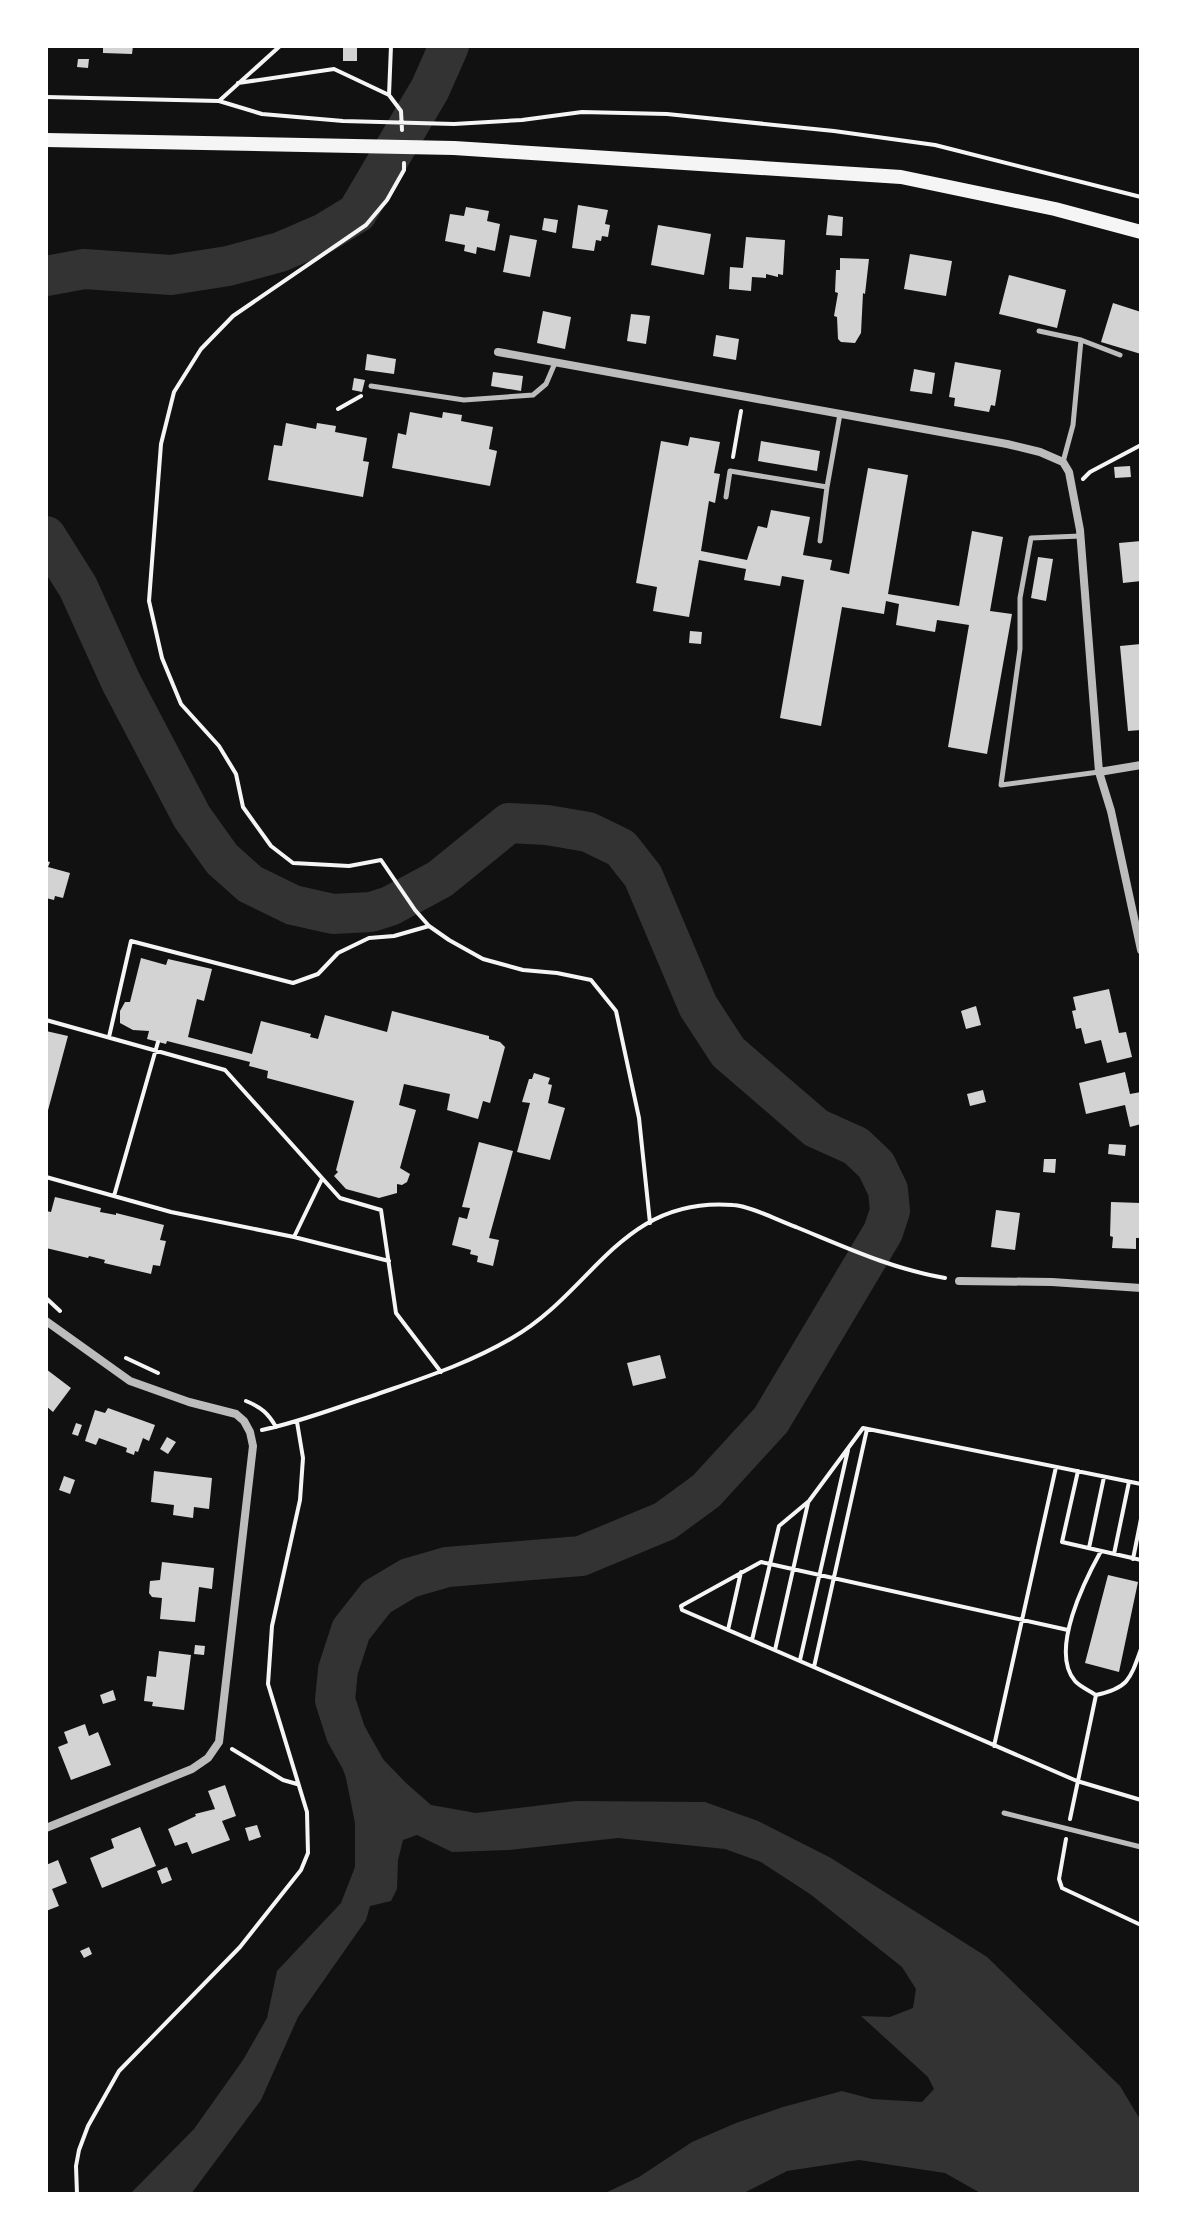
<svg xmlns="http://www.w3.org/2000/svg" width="1187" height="2240" font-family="Quicksand,sans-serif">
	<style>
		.water { fill: #333 }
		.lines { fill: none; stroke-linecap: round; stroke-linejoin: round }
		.river { stroke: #333; stroke-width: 40 }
		.building { fill: #d3d3d3 }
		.path { stroke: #f5f5f5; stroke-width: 4 }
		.service { stroke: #bcbcbc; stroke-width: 5 }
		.minor { stroke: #bcbcbc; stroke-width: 8 }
		.secondary { stroke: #f5f5f5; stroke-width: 14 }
	</style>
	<rect width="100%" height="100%" fill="#111"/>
	<path class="water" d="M365,1727L377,1753L406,1783L431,1805L476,1813L576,1801L705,1802L758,1821L831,1858L987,1957L1120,2086L1141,2121V2194H982L945,2173L859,2160L787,2171L742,2194H603L639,2177L692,2142L736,2123L783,2107L842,2091L872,2099L922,2102L934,2089L928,2077L861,2016L890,2017L913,2008L916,1989L902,1967L810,1894L761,1862L725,1849L618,1838L509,1850L452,1852L417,1835L403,1840L398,1860L397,1889L391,1901L370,1906L366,1920L298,2017L261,2100L191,2194H130L194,2129L243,2060L267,2018L277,1971L341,1903L355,1867V1823L346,1778L332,1738Z"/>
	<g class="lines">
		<path class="river" d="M46,276L84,269L171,275L228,266L280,252L324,233L357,213L430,89L449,46
			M46,536L78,587L121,682L192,817L222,859L250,884L293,905L333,914L371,912L390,906L440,879L509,823L547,825L588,832L621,848L643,876L698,1006L728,1052L816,1128L856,1146L876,1165L888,1190L890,1211L883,1232L771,1420L706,1491L665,1521L581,1556L447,1567L409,1578L377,1597L351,1630L338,1670L335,1700L346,1734L372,1780"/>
	</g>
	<path class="building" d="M103,46H133L132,54L103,53Z
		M343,47H357V61H343Z
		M78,59H89L88,68L77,67Z
		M578,205L608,210L605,224L610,225L608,237L602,236L601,241L596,240L594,251L572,248Z
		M466,207L489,211L487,221L500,224L495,251L477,247L476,254L464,251L465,245L445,241L450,214L464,216Z
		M828,215L843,217L842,236L826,235Z
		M544,218L558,220L556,233L542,230Z
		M658,225L711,234L704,275L651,265Z
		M510,235L537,240L530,277L503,272Z
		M746,237L785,240L783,275L778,274V277L766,274V278L752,277L751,291L729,289L730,267L743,268Z
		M910,254L952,261L946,296L904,289Z
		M840,258L869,259L865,294L863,293L861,333L855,343L841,342L838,339L837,317L834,316L838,293L835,292L836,270H840Z
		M1009,275L1066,290L1057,328L999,314Z
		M1113,303L1141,312V354L1101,342Z
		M543,311L571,317L565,349L537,343Z
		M631,314L650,316L646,344L627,341Z
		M716,335L739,339L736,360L713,356Z
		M367,354L396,359L394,374L365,370Z
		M955,362L1001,370L995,406L991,405L989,412L954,406L955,398L949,397Z
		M914,369L935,373L932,394L910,391Z
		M493,372L523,376L521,391L491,386Z
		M354,378L365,380L362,392L352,390Z
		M410,412L442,418L443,412L462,415L461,421L493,427L489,449L497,451L490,486L392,468L398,433L406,435Z
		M286,423L316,429L317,423L336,426L335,432L367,438L363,461L369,462L363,497L268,480L274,445L282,446Z
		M690,437L720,442L714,473L720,474L715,503L709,501L701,551L747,560L758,526L767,528L771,510L810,517L803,555L832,560L830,570L849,574L868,468L908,475L888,594L959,606L972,531L1003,537L990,611L1012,614L987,754L948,747L969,625L937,620L935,632L896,625L899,604L886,601L884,614L842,607L821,726L780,718L804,580L782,576L780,586L744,580L746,569L699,560L689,617L653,611L657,587L636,583L661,441L688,446Z
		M761,441L820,451L817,471L758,461Z
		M1130,466L1131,477L1115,478L1114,467Z
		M1141,541V581L1123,583L1119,543Z
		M1038,557L1053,559L1046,601L1031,598Z
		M690,631L702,632L701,644L689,643Z
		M1141,644V730L1128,731L1120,646Z
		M46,861L50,862L48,867L70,873L63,898L55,896L54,900L46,898Z
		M141,958L166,965L168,959L212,969L204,1001L197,999L188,1037L252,1054L261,1021L311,1034L310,1037L318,1039L325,1015L387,1032L392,1011L489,1036V1039L500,1042L505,1047L490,1103L483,1101L478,1119L447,1110L450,1094L404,1084L399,1105L416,1110L400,1168L410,1174L407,1182L402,1185L397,1184V1193L379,1198L346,1189L334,1176L338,1172L336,1170L354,1101L267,1078L268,1071L249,1066L250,1062L167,1041L166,1044L147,1039L149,1031L133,1030L120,1023V1011L125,1002H130Z
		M1109,989L1119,1033L1126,1032L1132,1057L1107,1063L1101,1040L1085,1044L1081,1028L1076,1029L1072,1011L1076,1010L1073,997Z
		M976,1006L981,1025L966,1029L961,1011Z
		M46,1031L68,1036L47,1114H46Z
		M1125,1072L1130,1094L1141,1092V1124L1130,1127L1125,1105L1086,1114L1079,1083Z
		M534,1073L550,1078L548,1084L552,1085L548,1103L565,1108L550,1160L517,1152L530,1103L522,1102L529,1079H532Z
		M983,1090L986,1102L970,1106L967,1094Z
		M479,1142L513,1151L489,1238L499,1240L493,1266L477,1262L478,1256L470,1254L471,1250L452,1245L459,1217L467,1219L470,1208L462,1207Z
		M1109,1144L1126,1145L1125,1156L1108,1154Z
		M1044,1159H1056L1055,1173L1043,1172Z
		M55,1197L101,1208L100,1212L116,1215V1213L164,1225L160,1240L166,1241L160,1266L153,1265L151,1274L104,1263L105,1260L89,1256L88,1258L46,1248V1211L51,1212Z
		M1111,1202L1141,1203V1238H1136V1249L1112,1248L1113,1237L1110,1236Z
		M996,1210L1020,1213L1015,1250L991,1247Z
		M660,1355L666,1378L633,1386L627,1363Z
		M46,1369L71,1388L53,1412L46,1406Z
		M108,1408L155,1425L149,1441L143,1438L138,1452L135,1451L134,1455L126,1452L127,1448L99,1438L96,1445L85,1441L95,1410L105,1413Z
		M76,1423L82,1425L78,1436L72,1434Z
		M167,1437L176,1442L168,1454L160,1449Z
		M154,1471L212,1478L209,1509L194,1507L193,1518L173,1515L174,1505L151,1502Z
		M64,1476L75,1480L70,1494L59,1490Z
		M162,1562L214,1568L212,1589L199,1587L195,1622L160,1619L162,1598L152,1597L149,1593L150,1581L160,1580Z
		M1108,1575L1138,1582L1119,1672L1085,1663Z
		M195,1645L205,1646L204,1655L194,1654Z
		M159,1651L191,1655L184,1710L152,1706L153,1702L144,1701L147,1676L156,1677Z
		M113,1690L116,1700L103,1704L100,1695Z
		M85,1724L89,1736L98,1732L111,1765L71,1780L58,1747L68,1743L64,1732Z
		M225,1785L236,1816L222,1821L230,1840L192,1854L187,1842L175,1846L168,1829L196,1816L195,1814L215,1809L208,1791Z
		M257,1825L261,1837L249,1841L245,1828Z
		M140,1827L156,1866L102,1888L90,1858L114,1848L111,1839Z
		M58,1860L67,1883L52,1889L59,1906L46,1911V1865Z
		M167,1867L172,1880L162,1884L157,1871Z
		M89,1947L92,1954L84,1958L80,1951Z"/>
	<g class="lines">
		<path class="path" d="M391,46L389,95L401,111L402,130
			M238,83L334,69L389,95
			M46,97L219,101L262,114L343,121L454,124L522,120L582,112L667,114L834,131L935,145L1141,197
			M219,101L280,46
			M404,163V170L387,200L366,225L233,316L201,349L174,392L161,444L149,601L162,658L181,704L219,746L236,774L243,807L271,846L293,863L349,866L381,860L415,910L429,926L449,940L483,959L523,970L557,973L591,980L616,1011L639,1118L650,1223
			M338,409L361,396
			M733,457L741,411
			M1083,479L1090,472L1141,445
			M46,1020L225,1070L340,1198L381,1210L396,1313L441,1372
			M109,1037L131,941L293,983L318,974L338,953L369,938L394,936L429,926
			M46,1177L171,1212L294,1237L389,1261
			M114,1196L158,1042
			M294,1237L322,1179
			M46,1298L60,1311
			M126,1358L158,1373
			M246,1401C261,1407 268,1413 276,1427
			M262,1430C300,1422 335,1408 372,1396C420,1379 468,1364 512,1338C593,1292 621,1196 733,1205C751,1206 779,1221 796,1227C845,1247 892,1269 945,1278
			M1078,1471L1062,1542L1141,1560
			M1141,1484L863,1428L809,1501L779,1526L770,1564L761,1562L681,1606L682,1610L1077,1781L1141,1800
			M1089,1548L1104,1477
			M1101,1551C1085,1580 1049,1651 1075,1681C1079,1686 1090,1691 1096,1695C1128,1688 1130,1680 1141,1649
			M1114,1554L1129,1482
			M1133,1559L1141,1519
			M728,1630L741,1572
			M752,1640L770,1564L1068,1630
			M775,1650L808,1503
			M800,1660L848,1450
			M814,1667L867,1429
			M994,1746L1056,1467
			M232,1749L283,1780L297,1784
			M1070,1819L1096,1695
			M1066,1839L1059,1879L1062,1888L1141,1925
			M77,2194L76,2166L79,2150L88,2126L119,2071L240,1947L301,1870L308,1853L307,1812L268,1684L272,1626L300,1500L303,1458L297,1422"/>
		<path class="service" d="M1039,331L1081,340L1073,425L1063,462
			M1081,340L1120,355
			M371,386L464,400L533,395L546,384L555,363
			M726,497L730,471L827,487L840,414
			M1081,536L1031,538L1020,598V649L1001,785L1099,772
			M820,541L827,487
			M1004,1813L1141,1847"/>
		<path class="minor" d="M498,352L1007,444L1040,452L1063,462L1069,472L1080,530L1099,772L1111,811L1141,950
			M1099,772L1141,765
			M959,1281L1052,1282L1141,1288
			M46,1321L130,1381L189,1402L236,1414L244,1421L250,1432L253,1446L219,1742L208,1758L192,1769L46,1828"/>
		<path class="secondary" d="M46,140L454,148L901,177L1055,209L1141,232"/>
	</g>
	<rect width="1187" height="2240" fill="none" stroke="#ffffff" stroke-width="96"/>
</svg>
